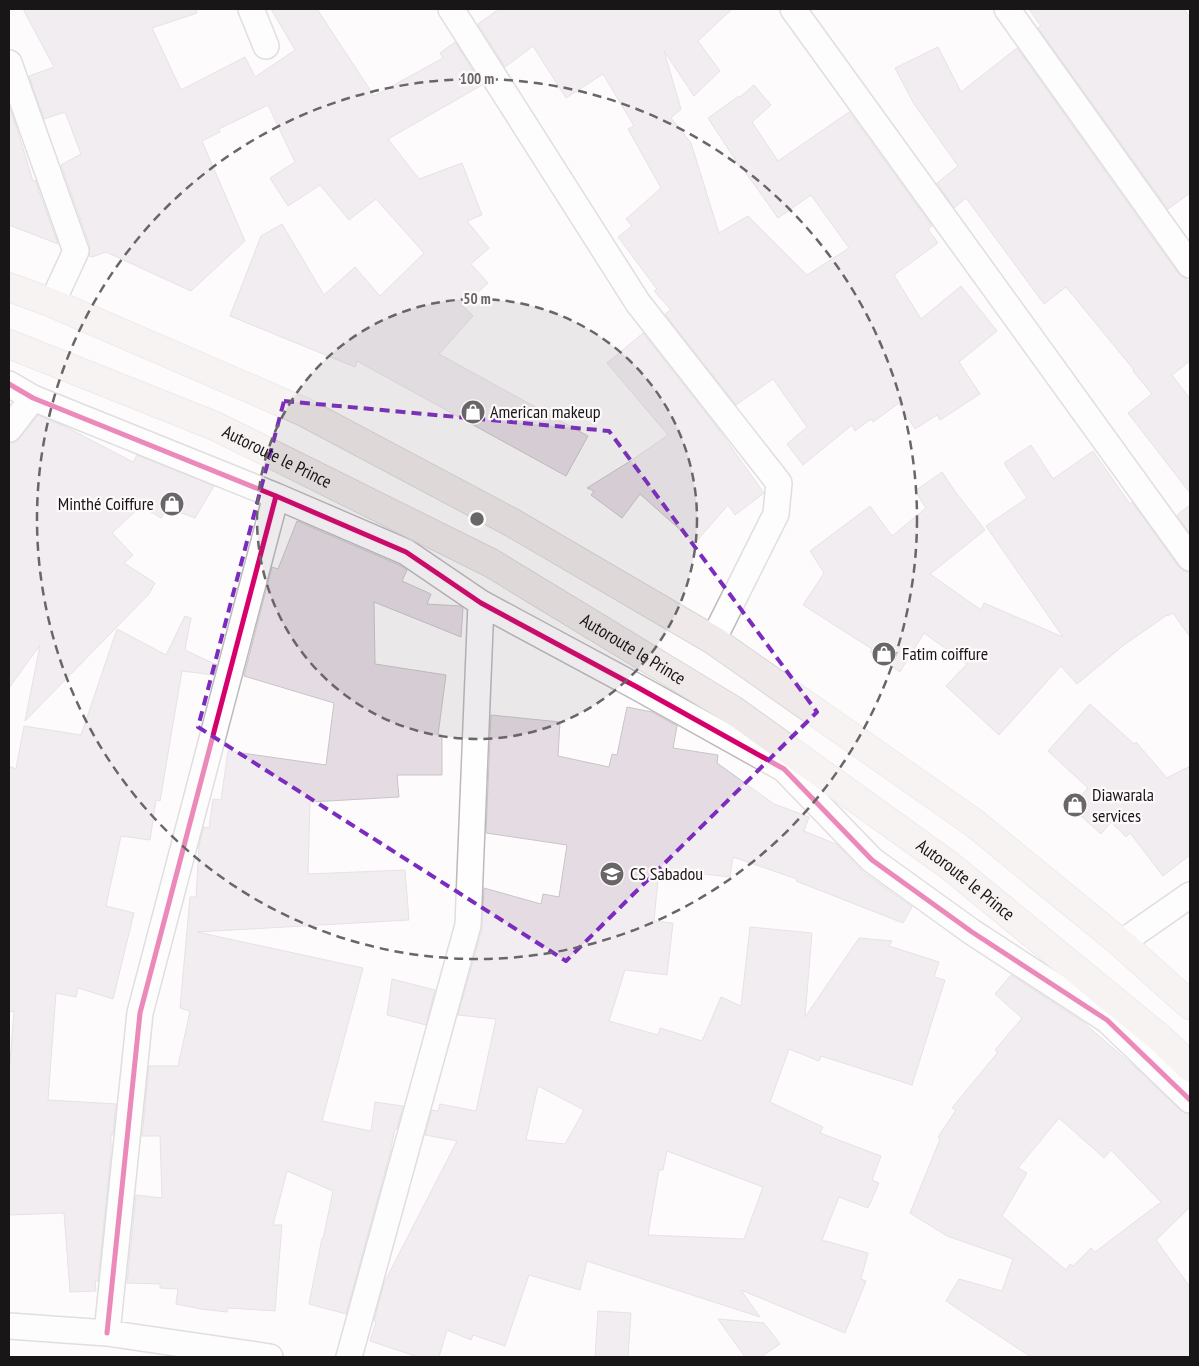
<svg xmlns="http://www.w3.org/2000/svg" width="1199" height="1366" font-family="'PT Sans Narrow',sans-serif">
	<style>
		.building { fill: #e5dbe3; stroke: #c7c5c6; fill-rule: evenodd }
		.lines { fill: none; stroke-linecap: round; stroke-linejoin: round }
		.minor-casing { stroke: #bcbabb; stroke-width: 28 }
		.primary-casing { stroke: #d9d8d9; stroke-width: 30 }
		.minor { stroke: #fffeff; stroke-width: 25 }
		.primary { stroke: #efe9e9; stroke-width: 28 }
		.cycleway-casing { stroke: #fefafb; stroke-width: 8 }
		.cycleway { stroke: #d6006c; stroke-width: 5 }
		.marked { fill: none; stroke: #7b2cbf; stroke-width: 4; stroke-dasharray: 10 6; stroke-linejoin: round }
		.ring { fill: none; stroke: #696667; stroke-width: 2.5; stroke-dasharray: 9 6 }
		.labels { text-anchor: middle; stroke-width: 4.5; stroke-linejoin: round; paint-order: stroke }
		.poi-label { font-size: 18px; fill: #191617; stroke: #fefafb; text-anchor: start }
		.street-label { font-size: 18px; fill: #191617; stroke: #fefafb }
		.centre { fill: #696667; stroke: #fefafb; stroke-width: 2.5 }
		.ring-label { font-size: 15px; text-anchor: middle; font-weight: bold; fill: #696667; stroke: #fefafb; stroke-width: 4.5; stroke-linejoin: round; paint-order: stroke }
	</style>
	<rect width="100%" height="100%" fill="#fdfbfc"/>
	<path class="building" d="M23,9H196L197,13L152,28L181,90L245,57L255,77L295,50L271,9H317L374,96L443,58L440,53L455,42L482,85L388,139L419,179L462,163L482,215L467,221L489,248L471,264L488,283L463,306L473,316L439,354L588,436L566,476L357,361L355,367L230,316L261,236L282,224L324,295L355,267L380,296L424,253L376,199L349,220L320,185L288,206L270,178L295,162L268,105L219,129L220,132L202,141L245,241L191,291L106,252L92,257L89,256L90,246L61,165L81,154L65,112L44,119L29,76L54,67Z
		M499,9H732L698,41L720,71L694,96L664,51L681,109L671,118L691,143L719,233L748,216L807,275L849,248L811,195L778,218L741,166L740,167L708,118L739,96L740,97L754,85L771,105L752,122L778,161L849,112L932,226L928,229L938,243L894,275L921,319L961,286L997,331L959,362L980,394L940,420L937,415L915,429L899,403L873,422L871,419L855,431L852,425L803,465L787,444L807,427L773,379L736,405L665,314L671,310L654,291L657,289L618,237L632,226L626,219L661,188L628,129L634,126L603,74L566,98L533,46L505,67L478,24Z
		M1029,9H1184L1190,18V193L1168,209L1038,28L1041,26Z
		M938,47L961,92L1017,48L1144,226L1178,273L1185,278L1190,284V361L1172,375L1190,399V493L1128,413L1152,394L1133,371L1134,370L1066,287L1044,304L966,198L954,208L937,183L958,166L914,104L895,68Z
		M9,105L17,129L33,181L35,180L58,244L9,225Z
		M643,333L719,430L764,493L735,515L728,505L695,543L640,494L622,518L591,495L594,491L587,488L632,460L668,435L607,363Z
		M38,415L64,426L133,462L137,455L214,486L195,518L167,508L161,518L141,506L112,533L133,555L124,563L155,583L149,594L25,721L40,645L9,688V443L15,442L20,438Z
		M1031,445L1053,479L1093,451L1130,504L1132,502L1178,566L1184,571L1190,572V637L1173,613L1168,616L1167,615L1124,645L1077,684L1061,666L999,735L946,686L967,664L924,633L900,672L870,652L872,649L803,605L824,573L810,551L870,506L892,536L926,508L915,491L942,472L954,490L985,530L930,574L981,610L984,603L1063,637L986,526L1027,498L1004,463Z
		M1190,505V534L1177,515Z
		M297,521L399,565L407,570L402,581L431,594L427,604L460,606L463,608L461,637L374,602L375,664L446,675L438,735H442V775H397L399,797L310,802L308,874L405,870L409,920L197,932L363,968L322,1121L371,1131L375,1102L403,1106L397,1129H395L389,1157L346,1314L309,1304L322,1238L323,1239L333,1191L287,1171L273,1225H282L275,1311L228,1308L227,1312L201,1309L176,1304L178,1289L160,1288V1284L127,1283L136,1195L162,1198L160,1136H142L149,1066H178L190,1011L180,1008L190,897H196L199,845L204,827L209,828L213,799L221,800L228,751L326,765L334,703L244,676L272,567L278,569Z
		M185,616L191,618L185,650L217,665L214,675L182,671L160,801L156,800L150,840L121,836L106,906L134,913L113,999L78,988L76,997L56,993L48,1100L116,1104L113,1135L111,1134V1153L98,1281H95L96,1291L70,1292L64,1213L9,1215V1075L14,1011L9,1012V766L16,769L24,726L81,735L117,629L166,655Z
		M1090,704L1134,744L1136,742L1167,778L1190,766V855L1163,876L1130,833L1126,837L1111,822L1101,834L1071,807L1088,788L1048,751Z
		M627,707L652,712L677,726L673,748L718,755L717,763L774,804L809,817L804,831L836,844L863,872L912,907L903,923L796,881L797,879L733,857L730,877L659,869L654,921L673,923L667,975L625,970L609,1021L658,1035L660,1028L702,1041L721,997L741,1006L750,927L812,933L805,1017L859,938L892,941L889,946L939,962L934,977L945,980L912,1085L821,1056L819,1061L789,1049L770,1102L823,1127L820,1133L881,1156L872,1180L879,1183L868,1208L839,1197L822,1240L868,1253L861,1279L866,1281L845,1333L741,1290L760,1317L587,1261L580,1290L529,1275L505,1346L473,1335L471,1340L447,1330L439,1357H418L370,1341L376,1322L374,1321L384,1283L457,1141L425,1135L432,1110L438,1111L440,1104L476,1111L496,1019L458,1015L482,929L484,888L541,904L543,894L559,897L567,845L486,833L491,715L560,722L558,756L609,767L612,754L617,755ZM538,1086L584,1110L565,1144L526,1140ZM667,1151L763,1187L744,1239L648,1235L659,1170H663Z
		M1011,975L1083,1022L1136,1068L1180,1110L1190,1115V1207L1156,1240L1190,1287V1357H1031L946,1301L959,1279L1002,1291L1013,1259L947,1236L910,1213L940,1139L938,1137L956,1110L952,1108L998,1052L995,1050L1022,1018L995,994ZM1059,1118L1104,1158L1111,1150L1161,1202L1095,1252L1091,1248L1073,1266L1070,1264L1066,1270L1002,1216L1027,1173L1018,1168Z
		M392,979L435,990L426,1025L387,1015Z
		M598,1311L631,1313L628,1357H595Z
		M718,1319L764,1323L780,1344L761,1357H745Z"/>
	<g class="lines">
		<defs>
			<path id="minor" d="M251,9L266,46
				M451,9L638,303L779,483L776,514L713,640
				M793,9L1190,558
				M1007,9L1190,265
				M9,63L76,251L52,303
				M9,384L33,398L276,496L406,552L481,603L637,687L784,769L872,860L972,932L1107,1020L1190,1100
				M9,429L33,398
				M1121,943L1190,895
				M9,1326L107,1333L270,1357
				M107,1333L140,1013L276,496
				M349,1357L468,925L481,603"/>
			<g id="primary">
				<path d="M9,287L52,303L304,412L511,522L713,640L974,823L1121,943L1190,1005"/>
				<path id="s1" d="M9,344L215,426L491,563L733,710L950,866L1161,1039L1190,1067"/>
			</g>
		</defs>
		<use href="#minor" class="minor-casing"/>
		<use href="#primary" class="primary-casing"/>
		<use href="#minor" class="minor"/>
		<use href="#primary" class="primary"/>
		<defs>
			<path id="cycleway" d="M9,384L33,398L276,496L406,552L481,603L637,687L784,769L872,860L972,932L1107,1020L1190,1100
				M107,1333L140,1013L276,496"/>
		</defs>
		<use href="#cycleway" class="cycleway-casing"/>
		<use href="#cycleway" class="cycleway"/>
	</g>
	<path d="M0 0H1199V1366H0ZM284,401L609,431L817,712L566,961L198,727Z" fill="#fdfbfc" fill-opacity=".55" fill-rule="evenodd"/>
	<path class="marked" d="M284,401L609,431L817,712L566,961L198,727Z"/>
	<circle cx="477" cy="519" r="220" fill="#696667" fill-opacity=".12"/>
	<g class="ring">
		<circle cx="477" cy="519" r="220"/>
		<circle cx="477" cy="519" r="440"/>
	</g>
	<defs>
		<symbol id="shop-disc" viewBox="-11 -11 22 22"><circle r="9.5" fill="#696667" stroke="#fefafb"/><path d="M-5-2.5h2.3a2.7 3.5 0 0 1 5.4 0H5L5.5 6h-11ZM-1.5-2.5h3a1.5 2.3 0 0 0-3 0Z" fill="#fff"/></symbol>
		<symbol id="school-disc" viewBox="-11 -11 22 22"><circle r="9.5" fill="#696667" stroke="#fefafb"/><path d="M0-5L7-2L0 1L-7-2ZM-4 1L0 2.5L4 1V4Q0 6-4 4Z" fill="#fff"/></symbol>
	</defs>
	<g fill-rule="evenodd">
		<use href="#shop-disc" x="459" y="398" width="28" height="28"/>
		<use href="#shop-disc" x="158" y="490" width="28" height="28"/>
		<use href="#shop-disc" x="870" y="640" width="28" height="28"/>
		<use href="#shop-disc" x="1061" y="791" width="28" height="28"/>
		<use href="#school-disc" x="598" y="860" width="28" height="28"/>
	</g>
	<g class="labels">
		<g class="poi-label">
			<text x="490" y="418">American makeup</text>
			<text x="154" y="510" text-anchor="end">Minthé Coiffure</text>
			<text x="902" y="660">Fatim coiffure</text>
			<text x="1092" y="801">Diawarala<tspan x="1092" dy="21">services</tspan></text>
			<text x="630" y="880">CS Sabadou</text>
		</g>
		<g class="street-label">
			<text dy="6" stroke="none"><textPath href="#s1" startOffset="291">Autoroute le Prince</textPath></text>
			<text dy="6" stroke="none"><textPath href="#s1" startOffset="696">Autoroute le Prince</textPath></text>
			<text dy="6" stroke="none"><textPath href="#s1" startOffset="1101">Autoroute le Prince</textPath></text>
		</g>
	</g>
	<circle cx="477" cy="519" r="8" class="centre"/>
	<g class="ring-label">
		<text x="477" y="84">100 m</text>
		<text x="477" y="304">50 m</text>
	</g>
	<rect width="1199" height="1366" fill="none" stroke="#191617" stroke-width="20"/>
</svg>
